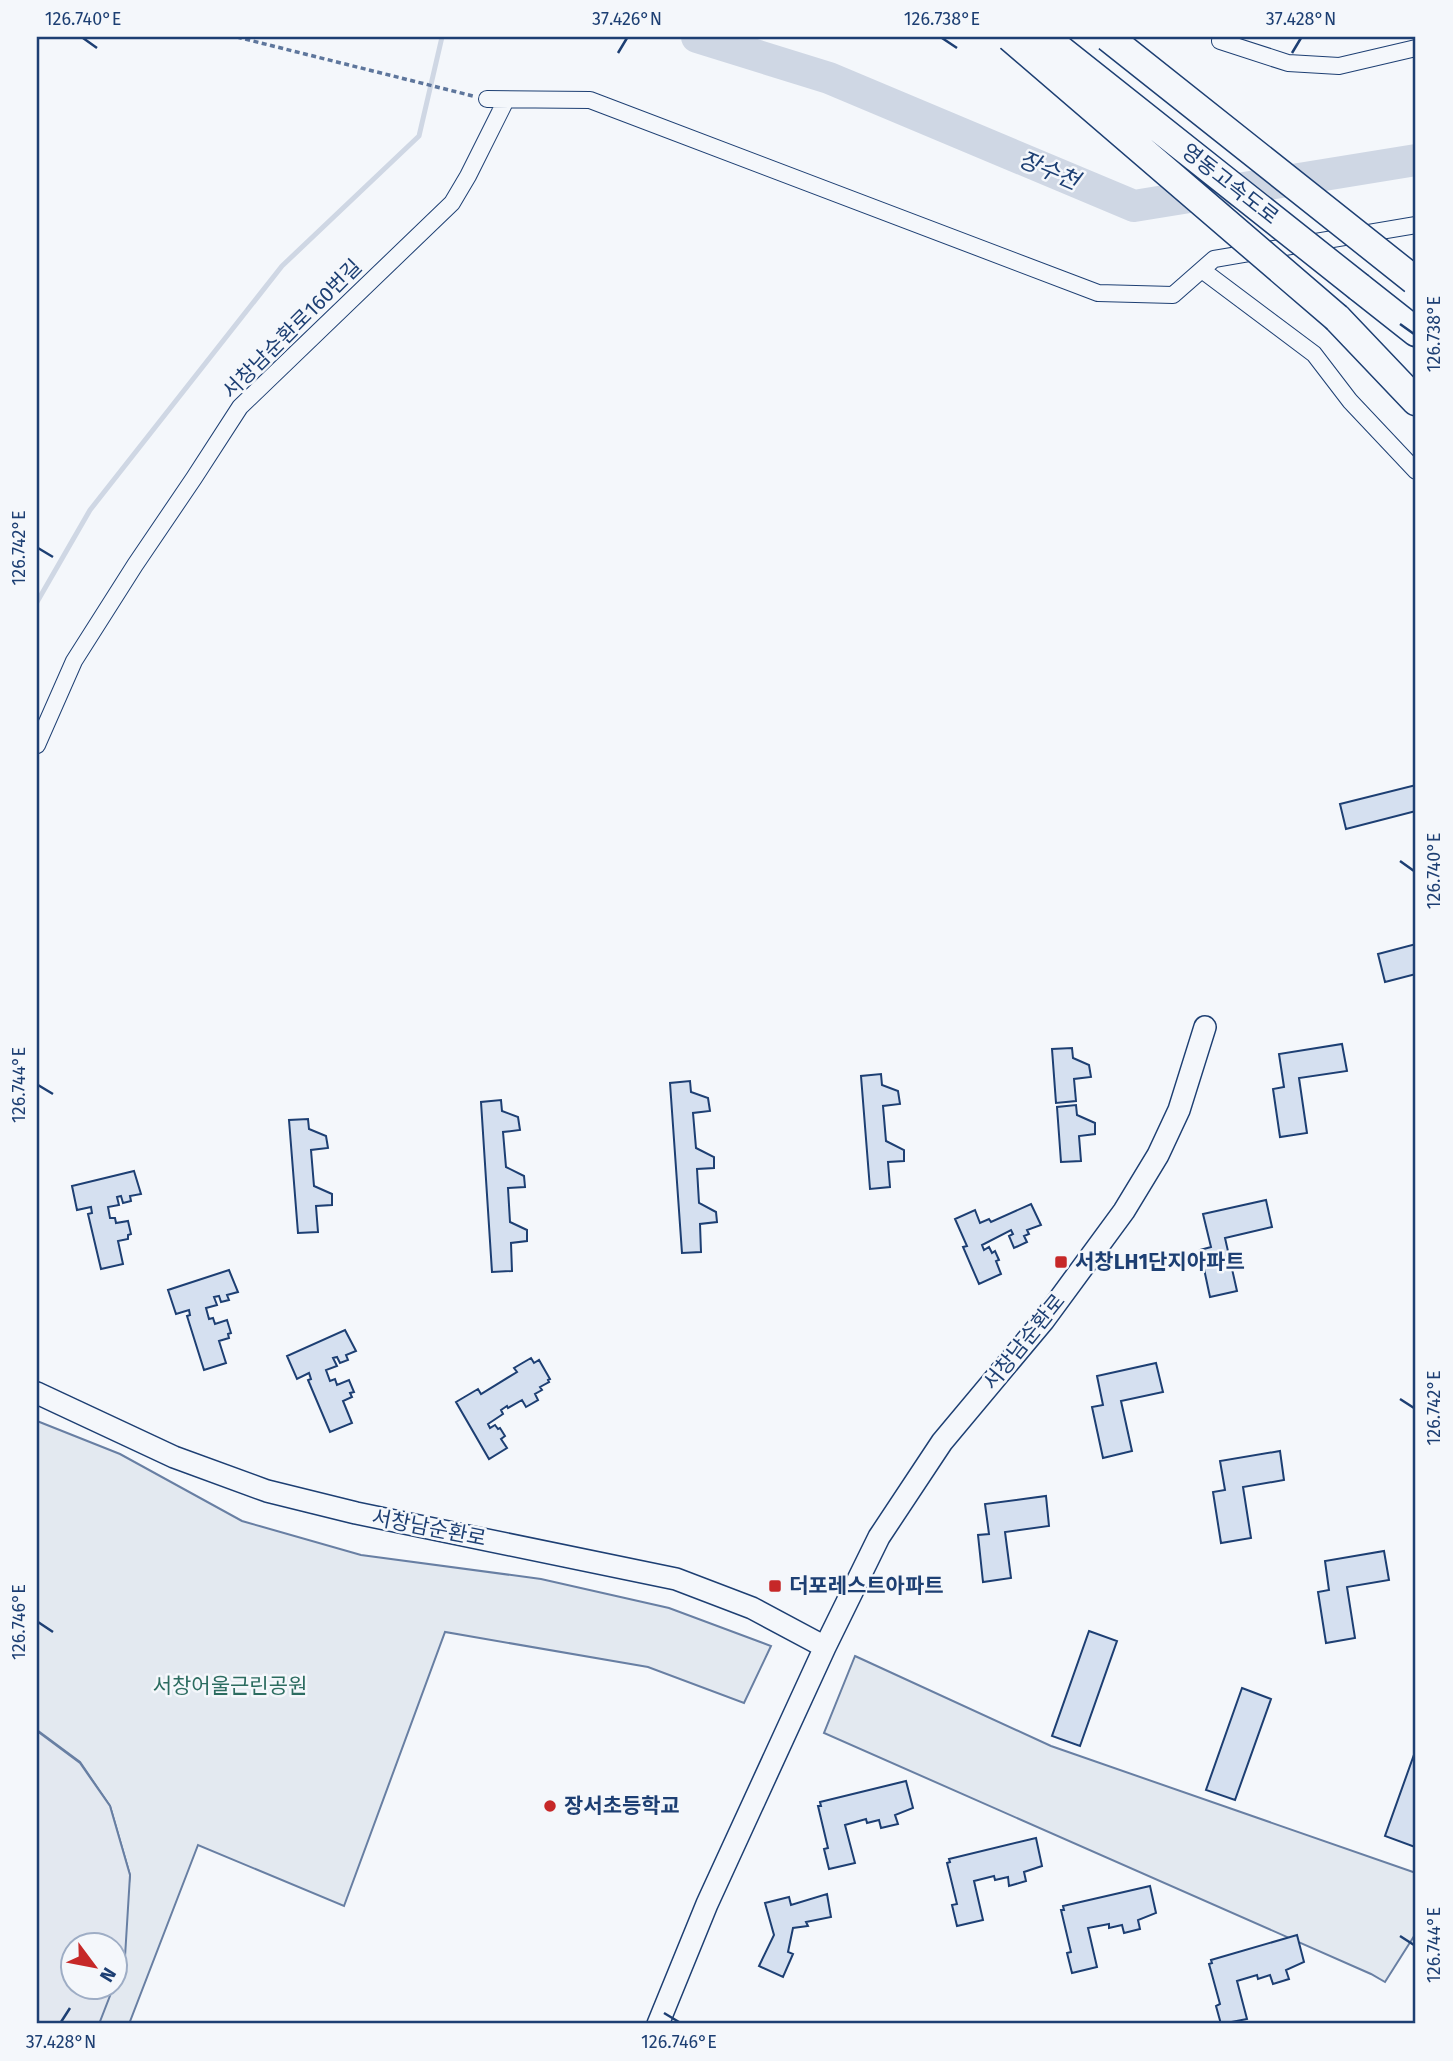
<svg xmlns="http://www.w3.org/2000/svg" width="1453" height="2061" font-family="'Fira Sans','Noto Sans KR',sans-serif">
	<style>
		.green { fill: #e3e9f0; stroke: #687fa3; stroke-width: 2 }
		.parking { fill: #e3e8f0; stroke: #687fa3; stroke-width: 2 }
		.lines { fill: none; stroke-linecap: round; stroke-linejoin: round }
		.stream { stroke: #cfd7e4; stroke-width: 5 }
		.river { stroke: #cfd7e4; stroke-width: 32 }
		.building { fill: #d5e0f0; stroke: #1d3f73; stroke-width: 2 }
		.street-casing { stroke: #1d3f73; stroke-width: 18 }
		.secondary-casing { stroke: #1d3f73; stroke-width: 24 }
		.highway-casing { stroke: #1d3f73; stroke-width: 31 }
		.path { stroke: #5e769c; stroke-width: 3.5; stroke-dasharray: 5 3.5; stroke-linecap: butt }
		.street { stroke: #f4f7fb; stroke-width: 16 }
		.secondary { stroke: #f4f7fb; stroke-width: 21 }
		.highway { stroke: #f4f7fb; stroke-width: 28 }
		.highway-bridge-casing { stroke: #1d3f73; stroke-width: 31; stroke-linecap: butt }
		.highway-bridge { stroke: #f4f7fb; stroke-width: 28 }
		.ticks { fill: none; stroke: #1d3f73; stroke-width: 2.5 }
		.poi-dot { fill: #c62828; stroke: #f4f7fb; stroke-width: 2.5 }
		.labels { text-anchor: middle; stroke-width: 5; stroke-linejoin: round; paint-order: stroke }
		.street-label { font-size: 21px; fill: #1d3f73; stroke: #f4f7fb }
		.poi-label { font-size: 21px; font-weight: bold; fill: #1d3f73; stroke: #f4f7fb; text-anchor: start }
		.park-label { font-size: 21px; fill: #2c6c60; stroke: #f4f7fb }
		.water-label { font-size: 23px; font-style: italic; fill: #1d3f73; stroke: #f4f7fb }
		.neatline { fill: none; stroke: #1d3f73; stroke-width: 2.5 }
		.ticks-label { font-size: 18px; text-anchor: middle; fill: #1d3f73 }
	</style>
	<rect width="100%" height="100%" fill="#f4f7fb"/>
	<path class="green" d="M37,1421L120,1454L242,1521L361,1555L541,1579L669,1608L771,1646L744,1703L648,1667L445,1632L344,1906L198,1845L129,2024H93L111,1988H116L130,1875L110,1806L80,1762L37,1730Z
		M855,1656L1051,1746L1416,1873V1933L1385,1982L1371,1974L824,1733Z"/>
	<path class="parking" d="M37,1731L80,1763L110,1806L130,1875L125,1957L116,1982V1946H74V1988H113L99,2024H37Z"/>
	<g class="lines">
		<path class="stream" d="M37,602L90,510L282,266L419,136L442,37"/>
		<path class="river" d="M697,37L829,78L1134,206L1416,160"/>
	</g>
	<path class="building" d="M1416,785V811L1346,829L1340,804Z
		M1416,944V974L1385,982L1378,954Z
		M1342,1044L1347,1071L1299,1078L1307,1133L1280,1137L1273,1089L1284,1087L1279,1054Z
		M1072,1048L1073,1058L1089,1065L1091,1077L1074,1079L1076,1101L1056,1103L1052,1049Z
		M881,1074L882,1085L898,1091L900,1104L883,1106L886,1141L904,1150V1161L888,1162L890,1187L870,1189L861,1076Z
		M690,1081L691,1092L708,1098L710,1111L693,1113L696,1148L714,1157V1168L697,1169L699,1203L716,1212L717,1222L700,1224L701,1252L682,1253L670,1083Z
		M501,1100L502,1111L518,1117L520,1130L503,1132L506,1167L524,1176L525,1187L508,1188L510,1222L527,1230V1241L511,1243L512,1271L492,1272L481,1102Z
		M1076,1105L1077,1115L1095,1123V1134L1079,1136L1081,1161L1061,1162L1057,1107Z
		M308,1119L309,1129L326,1136L328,1148L311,1150L314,1186L332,1194V1205L316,1206L318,1232L298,1233L289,1120Z
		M134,1171L141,1194L130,1196L131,1201L123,1203L121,1196L117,1197L119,1205L108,1207L110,1218H115L116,1223L128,1221L131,1234L128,1235V1239L118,1241L123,1264L101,1269L88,1214L92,1213L91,1207L77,1210L72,1186Z
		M1266,1200L1272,1227L1225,1238L1237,1291L1210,1297L1200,1250L1211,1247L1203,1214Z
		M1031,1204L1041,1225L1027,1230L1029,1234L1024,1236L1027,1242L1014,1248L1009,1236L1013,1234L1011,1230L982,1245L984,1250L989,1247L992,1253L995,1251L999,1260L996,1261L1001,1274L979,1284L963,1247L967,1246L955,1219L975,1210L980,1223L989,1219L991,1222Z
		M229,1270L238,1292L227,1295L229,1300L221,1302L219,1296L214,1297L217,1305L206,1308L209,1319L213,1318L215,1324L227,1320L231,1333L228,1334L229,1338L219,1341L226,1363L204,1370L187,1316L190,1315L189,1310L176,1314L168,1290Z
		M345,1330L356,1351L346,1355L348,1360L340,1363L337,1357L333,1358L337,1366L326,1370L330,1381L335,1379L337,1385L349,1380L354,1392L350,1393L352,1397L343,1401L352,1423L330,1432L308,1380L311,1379L309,1373L297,1379L287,1356Z
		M531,1358L534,1363L539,1360L550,1379L548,1380L549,1382L540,1387L542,1390L535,1394L538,1400L526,1407L522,1400L508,1408L507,1406L501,1410L503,1414L488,1424L490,1428L495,1425L498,1429L500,1428L505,1436L501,1439L507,1448L489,1459L456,1402L478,1389L481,1394L517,1372L514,1368Z
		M1156,1363L1163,1392L1121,1401L1132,1451L1103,1458L1092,1407L1103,1405L1097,1376Z
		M1280,1451L1284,1480L1243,1487L1251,1538L1221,1543L1213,1492L1225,1490L1220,1461Z
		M1046,1496L1049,1526L1005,1532L1011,1578L983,1582L978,1535L989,1534L985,1504Z
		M1384,1551L1389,1580L1347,1587L1355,1638L1326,1643L1318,1592L1329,1590L1325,1561Z
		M1089,1631L1117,1641L1080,1746L1052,1736Z
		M1242,1688L1271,1699L1235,1800L1206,1790Z
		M1416,1749V1845L1415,1847L1385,1836Z
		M906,1781L913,1808L895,1815L898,1824L881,1828L879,1820L867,1823L866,1819L845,1825L855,1863L829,1869L824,1849L828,1848L818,1806H821L820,1802Z
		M1036,1838L1042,1866L1024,1872L1026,1881L1009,1886L1008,1877L995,1880L994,1876L974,1881L983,1920L957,1926L952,1905L957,1904L947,1863L950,1862L949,1859Z
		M1150,1886L1156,1913L1138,1920L1140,1929L1124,1933L1122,1925L1109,1928V1924L1088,1928L1097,1967L1072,1973L1067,1953L1071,1952L1061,1910H1064L1063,1906Z
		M827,1894L831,1917L806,1922L808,1926L793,1928L788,1952L793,1954L783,1977L759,1966L774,1935L765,1903L789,1897L791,1905Z
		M1297,1935L1304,1962L1286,1970L1289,1979L1273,1984L1270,1975L1258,1979L1257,1975L1237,1981L1247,2019L1221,2024L1216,2006L1220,2004L1209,1964L1212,1963L1211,1960Z"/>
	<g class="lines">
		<defs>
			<path id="street" d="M1220,41L1288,63L1339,66L1416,48
				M487,99L590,100L1098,293L1173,295L1214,259L1416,225
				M1202,270L1314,354L1350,401L1416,471
				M37,745L74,661L135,565L194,478L240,407L452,203L468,176L506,100"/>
			<path id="secondary" d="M37,1393L174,1457L267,1491L356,1513L676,1579L752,1608L825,1647
				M658,2024L707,1904L825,1647L879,1537L942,1442L1044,1320L1124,1211L1158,1155L1179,1110L1205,1027"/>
			<path id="highway" d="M1359,287L1416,332
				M1337,318L1416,401"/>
		</defs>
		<use href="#street" class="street-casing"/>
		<use href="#secondary" class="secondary-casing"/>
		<use href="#highway" class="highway-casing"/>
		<path class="path" d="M237,37L473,96"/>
		<use href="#street" class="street"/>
		<use href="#secondary" class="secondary"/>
		<use href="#highway" class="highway"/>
		<defs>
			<path id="highway-bridge" d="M1010,37L1337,318
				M1044,37L1359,287
				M1108,37L1414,280"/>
		</defs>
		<use href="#highway-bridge" class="highway-bridge-casing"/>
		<use href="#highway-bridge" class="highway-bridge"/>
	</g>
	<path class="ticks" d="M83,38L97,48M942,38L957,48M618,53L627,38M1292,53L1301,38M1400,324L1414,334M38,548L53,557M1400,861L1414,871M38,1085L53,1094M1400,1399L1414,1408M38,1622L53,1632M1400,1936L1414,1945M664,2013L679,2022M61,2022L70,2008"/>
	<g class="poi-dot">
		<rect x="1054" y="1255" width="14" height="14" rx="3.5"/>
		<rect x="768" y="1579" width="14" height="14" rx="3.5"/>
		<circle cx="550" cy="1806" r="7"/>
	</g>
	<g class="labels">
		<g class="street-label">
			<text transform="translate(1230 184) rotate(38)" y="7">영동고속도로</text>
			<text transform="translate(292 329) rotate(-45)" y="7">서창남순환로160번길</text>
			<text transform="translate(1024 1342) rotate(-51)" y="7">서창남순환로</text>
			<text transform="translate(429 1528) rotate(11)" y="7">서창남순환로</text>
		</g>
		<g class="poi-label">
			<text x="1075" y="1269">서창LH1단지아파트</text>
			<text x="789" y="1593">더포레스트아파트</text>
			<text x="564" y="1813">장서초등학교</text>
		</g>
		<g class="park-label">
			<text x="230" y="1693">서창어울근린공원</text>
		</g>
		<g class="water-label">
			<text transform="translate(1049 170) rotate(23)" y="8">장수천</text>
		</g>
	</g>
	<rect width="1453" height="2061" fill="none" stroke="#f4f7fb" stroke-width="77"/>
	<g transform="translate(94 1966) rotate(122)"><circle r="33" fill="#f4f7fb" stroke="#9eadc5" stroke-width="2"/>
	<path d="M0-5L12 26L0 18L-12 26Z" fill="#c62828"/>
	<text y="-10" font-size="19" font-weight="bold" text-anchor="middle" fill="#1d3f73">N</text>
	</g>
	<rect x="38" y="38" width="1376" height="1984" class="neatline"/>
	<g class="ticks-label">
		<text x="83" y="25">126.740°E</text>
		<text x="627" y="25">37.426°N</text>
		<text x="942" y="25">126.738°E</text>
		<text x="1301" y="25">37.428°N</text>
		<text transform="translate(1434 334) rotate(-90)" y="6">126.738°E</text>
		<text transform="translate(19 548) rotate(-90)" y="6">126.742°E</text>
		<text transform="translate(1434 871) rotate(-90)" y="6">126.740°E</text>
		<text transform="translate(19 1085) rotate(-90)" y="6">126.744°E</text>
		<text transform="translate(1434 1408) rotate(-90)" y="6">126.742°E</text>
		<text transform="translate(19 1622) rotate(-90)" y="6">126.746°E</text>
		<text transform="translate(1434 1945) rotate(-90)" y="6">126.744°E</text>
		<text x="61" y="2048">37.428°N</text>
		<text x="679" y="2048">126.746°E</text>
	</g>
</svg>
